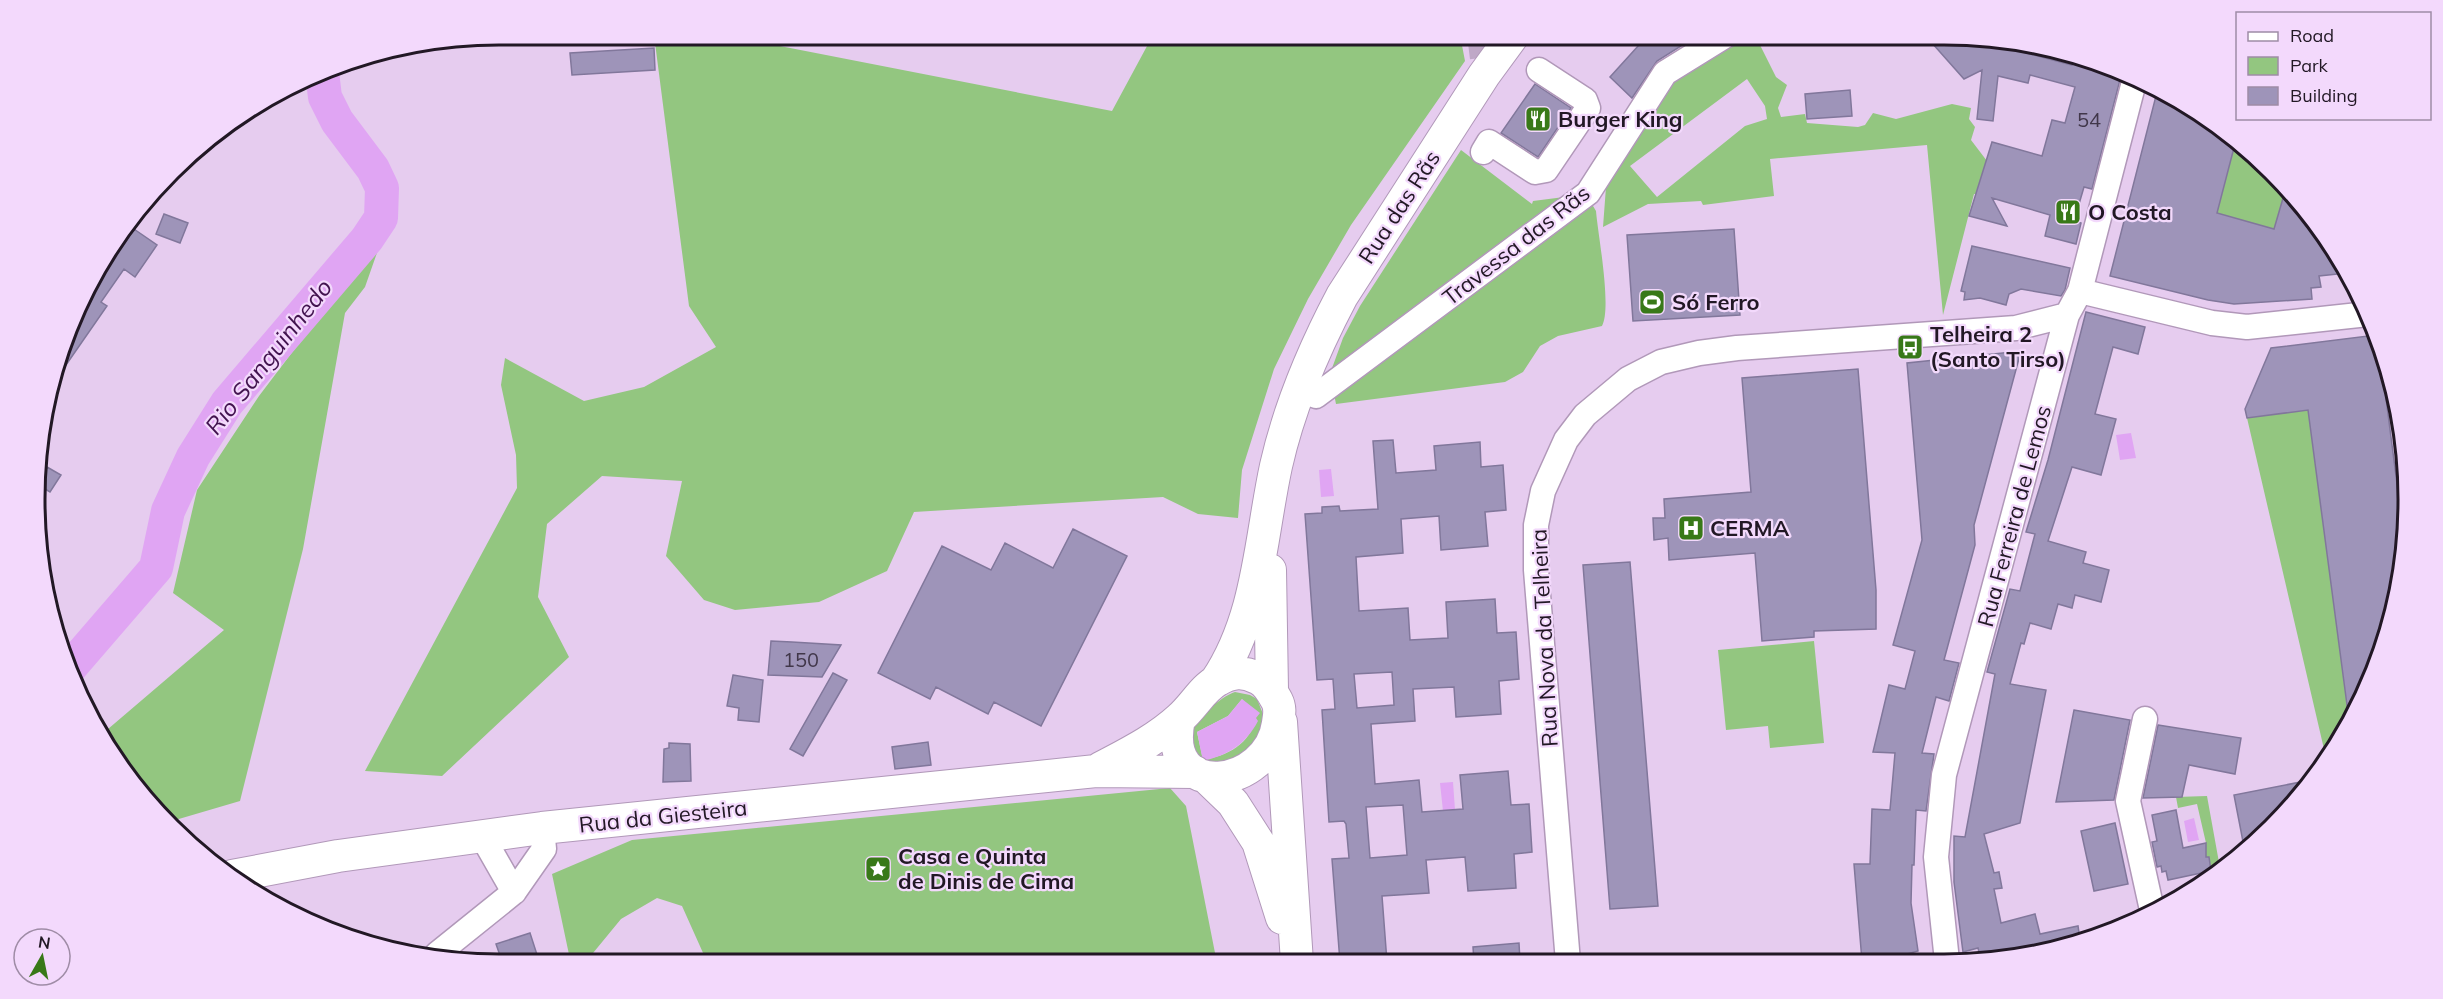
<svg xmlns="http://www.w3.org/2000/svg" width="2443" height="999" font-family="Mulish,sans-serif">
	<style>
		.green { fill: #93c680; fill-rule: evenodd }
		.water { fill: #e0a5f3 }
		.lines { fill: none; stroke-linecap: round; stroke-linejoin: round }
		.river { stroke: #e0a5f3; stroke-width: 34 }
		.building { fill: #9e94b9; stroke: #81779b; stroke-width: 1.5; fill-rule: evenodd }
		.minor-tunnel { stroke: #bfa8c7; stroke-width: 24; stroke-dasharray: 24 12; stroke-linecap: butt }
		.minor-casing { stroke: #b198b9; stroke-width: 27 }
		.major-casing { stroke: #b198b9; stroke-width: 34 }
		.minor { stroke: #fff; stroke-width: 24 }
		.major { stroke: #fff; stroke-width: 32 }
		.labels { text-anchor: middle; stroke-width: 4.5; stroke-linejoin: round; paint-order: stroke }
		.number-label { font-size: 20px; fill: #41374a }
		.poi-label { font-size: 22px; font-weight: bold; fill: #221825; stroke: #f3d9fc; text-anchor: start }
		.street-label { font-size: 22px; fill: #221825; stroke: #f3d9fc }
		.water-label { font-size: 24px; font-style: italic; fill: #42134f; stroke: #f3d9fc }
		.rim { fill: none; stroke: #221825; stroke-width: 3 }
	</style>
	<rect width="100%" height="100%" fill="#e6ccef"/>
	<path class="green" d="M654,35H724L1112,111L1153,35H1460L1465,61L1351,225L1308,299L1274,369L1242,470L1238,518L1198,514L1163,497L914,512L887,571L819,602L735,610L704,600L666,556L682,481L602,476L547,524L538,597L569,657L442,776L365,771L517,488L516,455L501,385L505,358L584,401L644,387L716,347L689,306Z
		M1742,35H1755L1776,77L1787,85L1778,108L1781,117L1805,114L1807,123L1858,127L1865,125L1873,113L1896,119L1952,104L1971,108L1969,119L1975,127L1971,140L1987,161L1977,194H1974L1943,315L1927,145L1770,159L1774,196L1703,205L1701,201L1648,204L1603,227L1606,187L1665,86ZM1747,79L1765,106L1767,119L1745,126L1657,197L1630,166Z
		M2236,140L2250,150L2286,188L2274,229L2217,213Z
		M1461,150L1532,204L1533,201L1572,196L1327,382L1343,338L1360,306Z
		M1586,204L1593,206L1596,211C1598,235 1612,308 1602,326L1558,336L1540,346L1523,372L1505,382L1336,404L1334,394Z
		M385,230L365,287L345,313L303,549L240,801L172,821L113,758L101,735L224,630L173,593L197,490L259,396Z
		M2308,410L2349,720L2327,762L2247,418Z
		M1814,641L1824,743L1770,748L1768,726L1726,730L1718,650Z
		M1235,692L1250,695L1257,699L1263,714L1261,735L1234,764L1199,762C1197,755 1192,746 1191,739C1189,724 1221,696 1235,692ZM1242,699L1255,718C1251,744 1227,756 1203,760L1197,732L1228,716Z
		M1170,788L1186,806L1217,963L708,964L682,906L657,898L621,919L584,964H571L552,874L632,840Z
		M2207,796L2220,868L2212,873L2209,857H2206V843L2197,804L2178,808L2176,797Z"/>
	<path class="water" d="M2131,433L2136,458L2120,460L2116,435Z
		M1331,469L1334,496L1321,497L1319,470Z
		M1242,699L1260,713L1256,718L1258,721C1246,744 1228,755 1203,761L1197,732L1228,716Z
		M1453,782L1455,810L1443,811L1440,783Z
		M2194,818L2199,840L2188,842L2184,821Z"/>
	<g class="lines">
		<path class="river" d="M68,670L156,568L168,511L193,457L227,403L367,239L381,218L382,188L373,169L337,121L325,97L322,72"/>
	</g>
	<path class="building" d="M1649,34H1700L1657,61L1632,98L1610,77Z
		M1924,34H1944L2010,45L2007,48L2072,65L2074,56L2093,59L2122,72L2092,189L2084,187L2074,221L2081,223L2076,244L2045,236L2050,215L1992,198L2007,226L1969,216L1992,142L2042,156L2052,120L2065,123L2075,87L2030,75L2028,83L1998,76L1993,121L1977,119L1982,70L1964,79Z
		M654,48L655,70L572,75L570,53Z
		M1535,84L1571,108L1538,157L1501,133Z
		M2158,88L2176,97L2236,140L2217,213L2274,229L2286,188L2312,216L2348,273L2319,276L2321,287L2311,288L2312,299L2234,304L2208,300L2110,276Z
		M1850,90L1852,116L1807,119L1805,94Z
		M164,214L188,223L180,243L156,234Z
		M131,227L157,245L135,277L124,269L101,302L107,306L50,388L59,350L97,267Z
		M1734,229L1740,315L1633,321L1627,235Z
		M1972,246L2070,268L2065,290L2061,296L2021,289L2009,294L2006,305L1980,298L1964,300L1965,292L1961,291Z
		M2086,312L2145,327L2138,354L2113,347L2095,414L2116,419L2101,475L2072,467L2048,541L2086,552L2083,563L2109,570L2101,602L2075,595L2072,608L2058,604L2051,629L2030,623L2024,644L2021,643L2010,684L2046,690L2020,823L1984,834L1994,873L1999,872L2002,888L1994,889L2001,923L2035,914L2040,934L2078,926L2080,940L2005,960L1981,961L1978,948L1963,952L1954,882V836L1965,837L1995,674L1987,672L2010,589L2020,591L2035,534L2026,532L2048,460Z
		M2368,336L2369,341L2378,340L2379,344L2405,546V560L2384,649L2349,720L2308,410L2247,418L2245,409L2271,348Z
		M2021,351L1974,525L1975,545L1944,660L1959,663L1949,701L1936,697L1922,753L1934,754L1926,811L1916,810L1914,865H1912L1911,903L1918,951L1907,954L1909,961H1862L1854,864H1870L1872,809L1890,810L1895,753L1873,752L1889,685L1905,689L1915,651L1893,645L1922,540L1907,363Z
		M1858,369L1876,590V629L1814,631V637L1762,641L1755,553L1669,560L1668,538L1654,540L1653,518H1665L1664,499L1751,492L1742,378Z
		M1393,440L1396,473L1436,470L1434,446L1480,442L1481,467L1503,465L1506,510L1485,512L1488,546L1441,550L1439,516L1401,519L1403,553L1356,557L1359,611L1408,608L1410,640L1448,638L1446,602L1495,599L1497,633L1516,632L1519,679L1499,681L1501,714L1456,717L1454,687L1413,689L1415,721L1371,724L1375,784L1419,780L1422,812L1463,809L1460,775L1508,771L1511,805L1529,804L1532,852L1514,854L1516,888L1468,891L1465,857L1426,860L1429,893L1382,896L1387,962H1340L1332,859L1349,858L1346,824L1344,821L1329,822L1322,710L1335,709L1333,679L1317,680L1305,514L1322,513V507L1339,506L1340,511L1378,509L1373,441ZM1392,672L1394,705L1357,708L1354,674ZM1403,805L1407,855L1370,858L1366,807Z
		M47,467L61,475L50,492L40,486V478Z
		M1073,529L1127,556L1041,726L994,702L988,714L936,687L930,699L878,673L942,546L991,570L1005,543L1053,568Z
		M1630,562L1658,906L1610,909L1583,565Z
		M771,641L792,642L841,645L822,677L768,675Z
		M833,673L847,680L803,756L790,749Z
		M733,675L763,680L759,722L738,720L739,708L727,706Z
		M2074,710L2130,720L2114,800L2056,802Z
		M2158,725L2241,738L2235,774L2189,765L2182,797L2143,798Z
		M928,742L931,765L895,769L892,747Z
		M669,743L690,744L691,781L663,782L664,749L669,748Z
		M2311,780L2250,849L2245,852L2234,795Z
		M2176,810L2183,848L2206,843V857H2209L2211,871L2168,880L2166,871L2162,872L2161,866L2157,867L2152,842L2157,841L2152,815Z
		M2115,823L2128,884L2094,891L2081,831Z
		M530,933L540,964H503L496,944Z
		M1519,943L1520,962H1474L1473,947Z"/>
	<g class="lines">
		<path class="minor-tunnel" d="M1479,34L1484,75"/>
		<defs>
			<path id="minor" d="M1483,152L1489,142L1535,172L1546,170L1588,108L1585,100L1539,70
				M2080,291L2212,323L2247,327L2368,314
				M1300,389L1316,396L1588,193L1665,73L1728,34
				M2145,719L2128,801L2152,910
				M482,836L514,892
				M437,954L514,892L544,849L542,828
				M1947,961L1936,857L1944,775L2067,315L2080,291L2135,78
				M1568,962L1536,570V525L1543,491L1566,440L1585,415L1628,379L1661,362L1699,353L1737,348L2016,328L2067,315"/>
			<path id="major" d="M1270,570L1272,690
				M1216,681C1259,617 1260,540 1276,466C1289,408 1314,349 1342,296L1484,75L1514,34
				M1281,722L1297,962
				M1099,769C1127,754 1156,740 1180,718C1193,707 1203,688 1218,680C1232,672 1243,671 1257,678C1267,682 1272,692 1277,701C1281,709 1279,715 1278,723C1269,789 1161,804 1179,719
				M1207,778L1233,803L1258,842L1282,918
				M232,876L338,856L542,828L1096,771L1195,772"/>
		</defs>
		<use href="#minor" class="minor-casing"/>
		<use href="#major" class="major-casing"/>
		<use href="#minor" class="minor"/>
		<use href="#major" class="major"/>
	</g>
	<defs>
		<symbol id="restaurant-square" viewBox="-11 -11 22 22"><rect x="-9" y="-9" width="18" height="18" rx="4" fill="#387918" stroke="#f3d9fc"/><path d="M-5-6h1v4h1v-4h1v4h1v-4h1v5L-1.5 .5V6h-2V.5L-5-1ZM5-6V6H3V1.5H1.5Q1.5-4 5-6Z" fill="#fff"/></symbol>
		<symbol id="stadium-square" viewBox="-11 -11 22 22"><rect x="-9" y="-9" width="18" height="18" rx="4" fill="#387918" stroke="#f3d9fc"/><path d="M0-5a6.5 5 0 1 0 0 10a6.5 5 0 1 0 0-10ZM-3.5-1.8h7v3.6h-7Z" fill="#fff"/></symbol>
		<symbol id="bus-square" viewBox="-11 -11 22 22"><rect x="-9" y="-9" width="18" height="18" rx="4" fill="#387918" stroke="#f3d9fc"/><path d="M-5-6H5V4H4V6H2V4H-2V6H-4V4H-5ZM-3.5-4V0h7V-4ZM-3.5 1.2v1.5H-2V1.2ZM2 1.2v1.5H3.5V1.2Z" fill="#fff"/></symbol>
		<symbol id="hospital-square" viewBox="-11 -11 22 22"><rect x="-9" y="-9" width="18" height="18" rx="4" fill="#387918" stroke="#f3d9fc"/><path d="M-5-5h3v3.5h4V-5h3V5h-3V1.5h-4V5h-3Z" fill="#fff"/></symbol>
		<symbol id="sight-square" viewBox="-11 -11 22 22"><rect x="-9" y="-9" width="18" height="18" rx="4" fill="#387918" stroke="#f3d9fc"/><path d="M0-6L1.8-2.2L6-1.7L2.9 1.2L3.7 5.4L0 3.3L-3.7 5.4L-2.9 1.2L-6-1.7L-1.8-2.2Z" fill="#fff"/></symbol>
	</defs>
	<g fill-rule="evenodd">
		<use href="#restaurant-square" x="1523" y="104" width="30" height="30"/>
		<use href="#restaurant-square" x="2053" y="197" width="30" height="30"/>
		<use href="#stadium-square" x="1637" y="287" width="30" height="30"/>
		<use href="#bus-square" x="1895" y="332" width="30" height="30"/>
		<use href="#hospital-square" x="1676" y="513" width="30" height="30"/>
		<use href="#sight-square" x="863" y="854" width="30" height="30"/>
	</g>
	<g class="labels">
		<g class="number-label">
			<text x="2089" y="127">54</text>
			<text x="801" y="667">150</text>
		</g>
		<g class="poi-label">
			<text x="1558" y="127">Burger King</text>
			<text x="2088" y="220">O Costa</text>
			<text x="1672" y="310">Só Ferro</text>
			<text x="1930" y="342">Telheira 2<tspan x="1930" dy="25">(Santo Tirso)</tspan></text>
			<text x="1710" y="536">CERMA</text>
			<text x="898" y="864">Casa e Quinta<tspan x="898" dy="25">de Dinis de Cima</tspan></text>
		</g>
		<g class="street-label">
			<text transform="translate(1399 207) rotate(-57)" y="8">Rua das Rãs</text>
			<text transform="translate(1516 245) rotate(-38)" y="8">Travessa das Rãs</text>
			<text transform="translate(2014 516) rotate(-75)" y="8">Rua Ferreira de Lemos</text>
			<text transform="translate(1544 638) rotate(-93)" y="8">Rua Nova da Telheira</text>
			<text transform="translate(663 816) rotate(-6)" y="8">Rua da Giesteira</text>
		</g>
		<g class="water-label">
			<text transform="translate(269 357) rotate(-52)" y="8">Rio Sanguinhedo</text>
		</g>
	</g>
	<path d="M0 0H2443V999H0ZM499 45H1944A454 454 0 0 1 2398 499V500A454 454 0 0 1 1944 954H499A454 454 0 0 1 45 500V499A454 454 0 0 1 499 45Z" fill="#f3d9fc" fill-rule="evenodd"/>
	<path class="rim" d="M499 45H1944A454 454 0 0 1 2398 499V500A454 454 0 0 1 1944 954H499A454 454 0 0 1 45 500V499A454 454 0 0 1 499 45Z"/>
	<rect x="2236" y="12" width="195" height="108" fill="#f3d9fc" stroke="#9f8ca6" stroke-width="1.5"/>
	<rect x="2248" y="32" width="30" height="9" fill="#ffffff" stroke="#9f8ca6" stroke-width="1.5"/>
	<text x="2290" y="42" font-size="18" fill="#221825">Road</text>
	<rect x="2248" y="57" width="30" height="18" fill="#93c680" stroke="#9f8ca6" stroke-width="1.5"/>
	<text x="2290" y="72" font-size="18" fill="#221825">Park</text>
	<rect x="2248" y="87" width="30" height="18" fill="#9e94b9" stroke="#9f8ca6" stroke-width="1.5"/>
	<text x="2290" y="102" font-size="18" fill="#221825">Building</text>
	<g transform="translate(42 957) rotate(9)"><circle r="28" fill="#f3d9fc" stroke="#9f8ca6" stroke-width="1.5"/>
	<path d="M0-4.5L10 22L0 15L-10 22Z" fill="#387918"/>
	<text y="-9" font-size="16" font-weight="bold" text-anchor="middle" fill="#221825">N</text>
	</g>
</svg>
